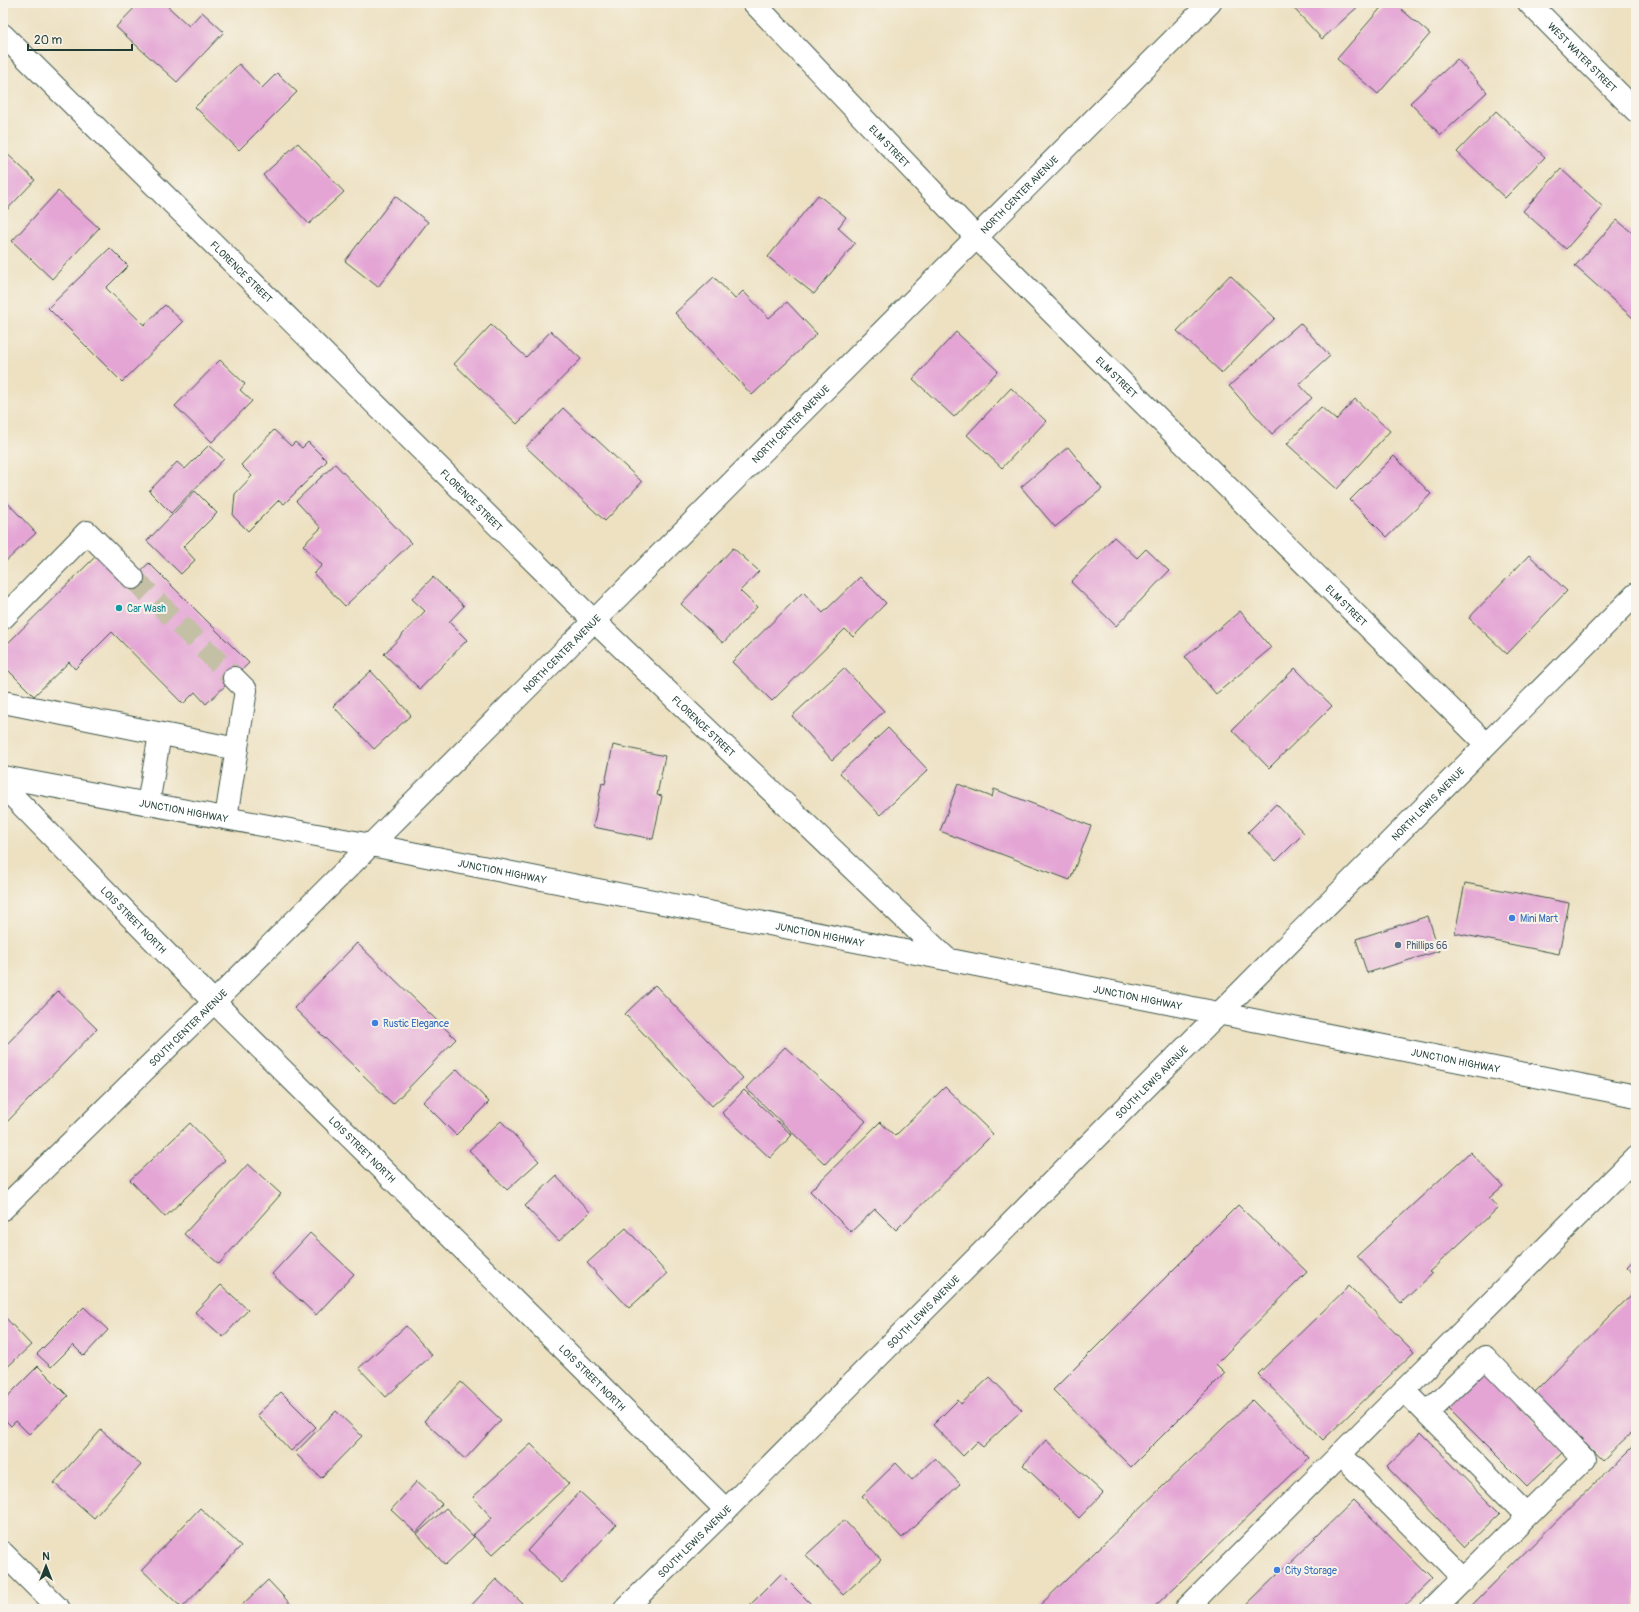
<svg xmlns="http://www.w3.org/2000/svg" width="1639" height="1612" font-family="Pangolin,sans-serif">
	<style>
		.building { fill: #e4a5d5 }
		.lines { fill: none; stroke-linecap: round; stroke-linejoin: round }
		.minor-tunnel { stroke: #c4c0a6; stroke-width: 22; stroke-dasharray: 22 11; stroke-linecap: butt }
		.minor-casing { stroke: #3e5649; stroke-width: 24 }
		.major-casing { stroke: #3e5649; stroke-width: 24 }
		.minor { stroke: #fff; stroke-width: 22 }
		.major { stroke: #fff; stroke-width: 22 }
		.culture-dot { fill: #0f9aa8; stroke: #f7f3e8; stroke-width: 1.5 }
		.shop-dot { fill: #3f7fe0; stroke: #f7f3e8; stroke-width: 1.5 }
		.service-dot { fill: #5c6f8a; stroke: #f7f3e8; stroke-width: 1.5 }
		.labels { text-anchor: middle; stroke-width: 4; stroke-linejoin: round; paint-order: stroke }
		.street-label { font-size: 10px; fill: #1f3d34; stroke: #f7f3e8 }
		.culture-label { font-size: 10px; fill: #0d838f; stroke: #f7f3e8; text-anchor: start }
		.shop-label { font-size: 10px; fill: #366cbe; stroke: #f7f3e8; text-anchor: start }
		.service-label { font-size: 10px; fill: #4e5e75; stroke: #f7f3e8; text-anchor: start }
	</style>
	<rect width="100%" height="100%" fill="#f7f3e8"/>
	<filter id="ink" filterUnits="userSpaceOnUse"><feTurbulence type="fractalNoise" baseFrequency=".025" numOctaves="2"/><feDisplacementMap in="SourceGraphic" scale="8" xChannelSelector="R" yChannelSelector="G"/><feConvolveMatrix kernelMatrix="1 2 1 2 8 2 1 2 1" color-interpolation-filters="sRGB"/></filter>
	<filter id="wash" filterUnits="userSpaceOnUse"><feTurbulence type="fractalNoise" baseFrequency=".012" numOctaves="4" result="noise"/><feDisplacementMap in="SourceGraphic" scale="16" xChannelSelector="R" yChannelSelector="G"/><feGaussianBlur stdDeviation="0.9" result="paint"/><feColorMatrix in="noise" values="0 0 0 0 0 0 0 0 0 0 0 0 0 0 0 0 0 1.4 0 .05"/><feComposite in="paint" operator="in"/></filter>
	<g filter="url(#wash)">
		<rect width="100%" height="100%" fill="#ede1c2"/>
		<g id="blocks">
			<path class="building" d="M139,3H164L189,26L202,12L224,32L177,82L116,27Z
				M1289,3H1362L1322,39Z
				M1385,3H1394L1430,34L1378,94L1337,59Z
				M1457,59L1487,92L1441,135L1410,103Z
				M239,64L262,88L277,73L297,92L239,150L195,107Z
				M1496,111L1545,157L1505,198L1457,152Z
				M298,143L344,192L309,224L263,175Z
				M3,150L35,180L3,214Z
				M1561,169L1603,207L1566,249L1523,211Z
				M58,191L99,228L52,279L12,241Z
				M818,195L846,217L838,228L855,243L814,294L768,257Z
				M395,196L428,222L378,287L345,261Z
				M1617,220L1636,236V314L1633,318L1575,266Z
				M110,248L128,266L106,288L144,325L165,305L183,322L122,382L48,308Z
				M1230,275L1275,318L1222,373L1177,331Z
				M714,277L735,299L743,291L769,318L787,302L817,334L752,395L675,313Z
				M1300,323L1330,356L1299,384L1312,398L1272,434L1229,386Z
				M491,325L526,357L551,331L581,359L517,424L454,364Z
				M956,332L998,371L954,417L913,379Z
				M220,360L245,384L240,390L252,401L212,442L175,406Z
				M1011,388L1046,421L1002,468L967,435Z
				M1355,399L1390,431L1337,489L1287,444L1321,407L1336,420Z
				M563,408L642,482L605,521L526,447Z
				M274,430L291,446L295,442L302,448L308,442L327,461L284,504L279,500L248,531L233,516L235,494L252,476L241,465Z
				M209,445L224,459L171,513L149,491L177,462L185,469Z
				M1068,447L1102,489L1055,527L1021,487Z
				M1394,456L1431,494L1387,537L1350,500Z
				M335,464L411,543L345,606L314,574L322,565L303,545L321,528L296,501Z
				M195,491L217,513L183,547L195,560L181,574L147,541Z
				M3,498L36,533L3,564Z
				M1114,537L1137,558L1146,549L1169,571L1116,626L1071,582Z
				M733,548L759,571L740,591L757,607L723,643L681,604Z
				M97,555L133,578L149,563L249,663L206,704L195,692L183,704L112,632L75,669L69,662L34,696L3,665V648Z
				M1529,555L1567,591L1507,654L1469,618Z
				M433,577L464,606L449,622L467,640L420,689L384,654L425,611L412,599Z
				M860,577L886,603L853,637L845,629L772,701L732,662L803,592L823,613Z
				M1240,611L1271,648L1216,694L1185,657Z
				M844,668L884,711L832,760L792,716Z
				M1295,668L1332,706L1269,768L1232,730Z
				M371,671L411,715L374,749L333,706Z
				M888,728L928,770L880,815L840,773Z
				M613,745L665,756L657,795L662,796L653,839L593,827L602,783L605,784Z
				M958,784L992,797L994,789L1091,826L1070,880L940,831Z
				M1276,804L1304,833L1276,861L1248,832Z
				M1465,883L1569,903L1559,954L1455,933Z
				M1428,916L1439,951L1367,973L1356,939Z
				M357,943L456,1039L393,1104L294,1008Z
				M655,985L743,1078L712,1106L625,1014Z
				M58,991L97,1029L3,1126V1048Z
				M785,1047L866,1121L825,1164L746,1088Z
				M457,1069L489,1102L456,1135L423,1102Z
				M945,1087L993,1134L896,1230L875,1209L851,1232L810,1191L880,1122L895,1136Z
				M744,1090L792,1135L770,1158L722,1113Z
				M501,1121L539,1161L507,1190L469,1150Z
				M190,1123L225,1160L165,1217L130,1180Z
				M1470,1152L1503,1186L1489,1198L1498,1208L1429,1272L1432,1274L1401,1303L1357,1256Z
				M248,1164L281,1194L219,1264L184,1234Z
				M556,1176L590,1212L559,1241L525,1206Z
				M1238,1205L1307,1272L1216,1364L1225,1373L1131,1467L1053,1390Z
				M626,1228L667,1274L629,1308L587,1263Z
				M310,1233L354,1274L316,1315L272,1274Z
				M1636,1257V1275L1627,1267Z
				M221,1285L248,1310L223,1337L195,1312Z
				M1349,1286L1414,1352L1323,1440L1258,1374Z
				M1636,1290V1427L1602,1460L1534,1393Z
				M84,1307L108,1330L84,1356L73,1345L51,1367L37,1354Z
				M3,1315L31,1345L3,1371Z
				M406,1326L432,1355L386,1397L359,1368Z
				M38,1366L68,1396L29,1434L16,1421L11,1426L3,1418V1401Z
				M1484,1372L1563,1452L1527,1486L1448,1407Z
				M990,1377L1022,1410L983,1447L977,1442L963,1456L933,1425L958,1400L961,1404Z
				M461,1382L501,1420L465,1459L424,1421Z
				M281,1392L316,1427L291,1451L257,1415Z
				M1252,1400L1309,1458L1152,1609H1036Z
				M336,1411L362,1436L321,1478L295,1453Z
				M101,1430L141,1465L94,1518L54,1483Z
				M1421,1433L1500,1513L1465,1547L1387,1466Z
				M1046,1440L1103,1493L1079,1518L1023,1465Z
				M1636,1442V1609H1468Z
				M531,1444L569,1484L492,1555L473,1535L492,1518L473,1497Z
				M935,1458L960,1484L902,1538L862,1496L896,1463L912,1480Z
				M417,1481L442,1504L416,1533L391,1510Z
				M580,1492L616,1525L562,1583L527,1551Z
				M1354,1500L1433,1580L1403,1609H1242Z
				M200,1508L241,1546L182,1608L142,1570Z
				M446,1508L474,1537L445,1565L417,1534Z
				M844,1520L881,1560L843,1595L806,1555Z
				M781,1574L816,1609H746Z
				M496,1579L522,1603L516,1609H468Z
				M268,1580L295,1609H244L241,1606Z"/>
		</g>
	</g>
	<g filter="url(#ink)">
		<use href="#blocks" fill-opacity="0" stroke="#3e5649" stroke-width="1"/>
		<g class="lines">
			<path class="minor-tunnel" d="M133,578L234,678"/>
			<defs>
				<g id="minor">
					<path id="s1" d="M754,3L976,237L1486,744"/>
					<path id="s2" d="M1529,3L1636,111"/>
					<path id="s3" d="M3,35L593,620L947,959"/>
					<path d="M3,618L87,532L133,578"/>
					<path d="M3,702L237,749"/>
					<path id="s4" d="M3,786L214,1002L726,1510"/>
					<path d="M148,804L160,734"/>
					<path d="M226,818L246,690L234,678"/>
					<path id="s5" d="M3,1209L214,1002L1210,3"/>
					<path d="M1404,1390L1527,1515"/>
					<path d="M1427,1413L1485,1357L1584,1459L1433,1609"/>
					<path d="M1340,1454L1464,1579"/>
					<path d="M3,1553L59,1609"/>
					<path id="s6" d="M625,1609L726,1510L1636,594"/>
					<path d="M1186,1609L1636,1157"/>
				</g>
				<g id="major">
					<path id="s7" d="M3,777L371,845L1636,1096"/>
				</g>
			</defs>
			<use href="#minor" class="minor-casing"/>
			<use href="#major" class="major-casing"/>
			<use href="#minor" class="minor"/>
			<use href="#major" class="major"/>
		</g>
	</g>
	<circle class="culture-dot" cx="119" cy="608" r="4"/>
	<g class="shop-dot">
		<circle cx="1512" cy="918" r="4"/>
		<circle cx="375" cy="1023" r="4"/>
		<circle cx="1277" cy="1570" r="4"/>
	</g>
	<circle class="service-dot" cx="1398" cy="945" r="4"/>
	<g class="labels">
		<g class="street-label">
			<text dy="4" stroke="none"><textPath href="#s2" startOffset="76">WEST WATER STREET</textPath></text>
			<text dy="4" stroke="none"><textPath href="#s1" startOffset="197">ELM STREET</textPath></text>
			<text dy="4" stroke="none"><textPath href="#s5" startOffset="1436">NORTH CENTER AVENUE</textPath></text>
			<text dy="4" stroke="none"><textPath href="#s3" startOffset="336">FLORENCE STREET</textPath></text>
			<text dy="4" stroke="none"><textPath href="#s1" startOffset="521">ELM STREET</textPath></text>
			<text dy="4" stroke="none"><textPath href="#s5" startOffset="1112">NORTH CENTER AVENUE</textPath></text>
			<text dy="4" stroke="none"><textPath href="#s3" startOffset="660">FLORENCE STREET</textPath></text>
			<text dy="4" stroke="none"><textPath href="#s1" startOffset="845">ELM STREET</textPath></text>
			<text dy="4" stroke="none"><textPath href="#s5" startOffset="788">NORTH CENTER AVENUE</textPath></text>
			<text dy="4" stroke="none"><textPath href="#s3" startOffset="984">FLORENCE STREET</textPath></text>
			<text dy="4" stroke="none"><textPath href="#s6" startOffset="1137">NORTH LEWIS AVENUE</textPath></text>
			<text dy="4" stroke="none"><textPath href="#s7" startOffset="184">JUNCTION HIGHWAY</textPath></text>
			<text dy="4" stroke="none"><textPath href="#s7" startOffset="508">JUNCTION HIGHWAY</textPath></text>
			<text dy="4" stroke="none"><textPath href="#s4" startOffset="187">LOIS STREET NORTH</textPath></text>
			<text dy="4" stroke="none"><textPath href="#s7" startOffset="832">JUNCTION HIGHWAY</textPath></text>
			<text dy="4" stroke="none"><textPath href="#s7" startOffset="1156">JUNCTION HIGHWAY</textPath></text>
			<text dy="4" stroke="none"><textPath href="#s5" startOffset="259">SOUTH CENTER AVENUE</textPath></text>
			<text dy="4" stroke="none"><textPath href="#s7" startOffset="1480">JUNCTION HIGHWAY</textPath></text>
			<text dy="4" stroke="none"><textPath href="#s6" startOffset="745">SOUTH LEWIS AVENUE</textPath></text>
			<text dy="4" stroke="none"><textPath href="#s4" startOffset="511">LOIS STREET NORTH</textPath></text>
			<text dy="4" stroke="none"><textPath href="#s6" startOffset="421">SOUTH LEWIS AVENUE</textPath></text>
			<text dy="4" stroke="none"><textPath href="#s4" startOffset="835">LOIS STREET NORTH</textPath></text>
			<text dy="4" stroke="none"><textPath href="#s6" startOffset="97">SOUTH LEWIS AVENUE</textPath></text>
		</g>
		<g class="culture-label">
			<text x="127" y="612">Car Wash</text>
		</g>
		<g class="shop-label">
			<text x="1520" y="922">Mini Mart</text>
			<text x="383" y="1027">Rustic Elegance</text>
			<text x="1285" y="1574">City Storage</text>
		</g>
		<g class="service-label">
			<text x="1406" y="949">Phillips 66</text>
		</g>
	</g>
	<rect width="1639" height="1612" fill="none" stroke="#f7f3e8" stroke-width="16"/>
	<g transform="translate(46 1566)" stroke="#f7f3e8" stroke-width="3" paint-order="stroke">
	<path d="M0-3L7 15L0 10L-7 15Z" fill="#1f3d34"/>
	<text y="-6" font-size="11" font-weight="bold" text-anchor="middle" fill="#1f3d34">N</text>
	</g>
	<path d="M28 44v6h104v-6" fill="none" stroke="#1f3d34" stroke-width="2"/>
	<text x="34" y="44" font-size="12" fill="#1f3d34" stroke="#f7f3e8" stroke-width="3" paint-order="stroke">20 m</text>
</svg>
